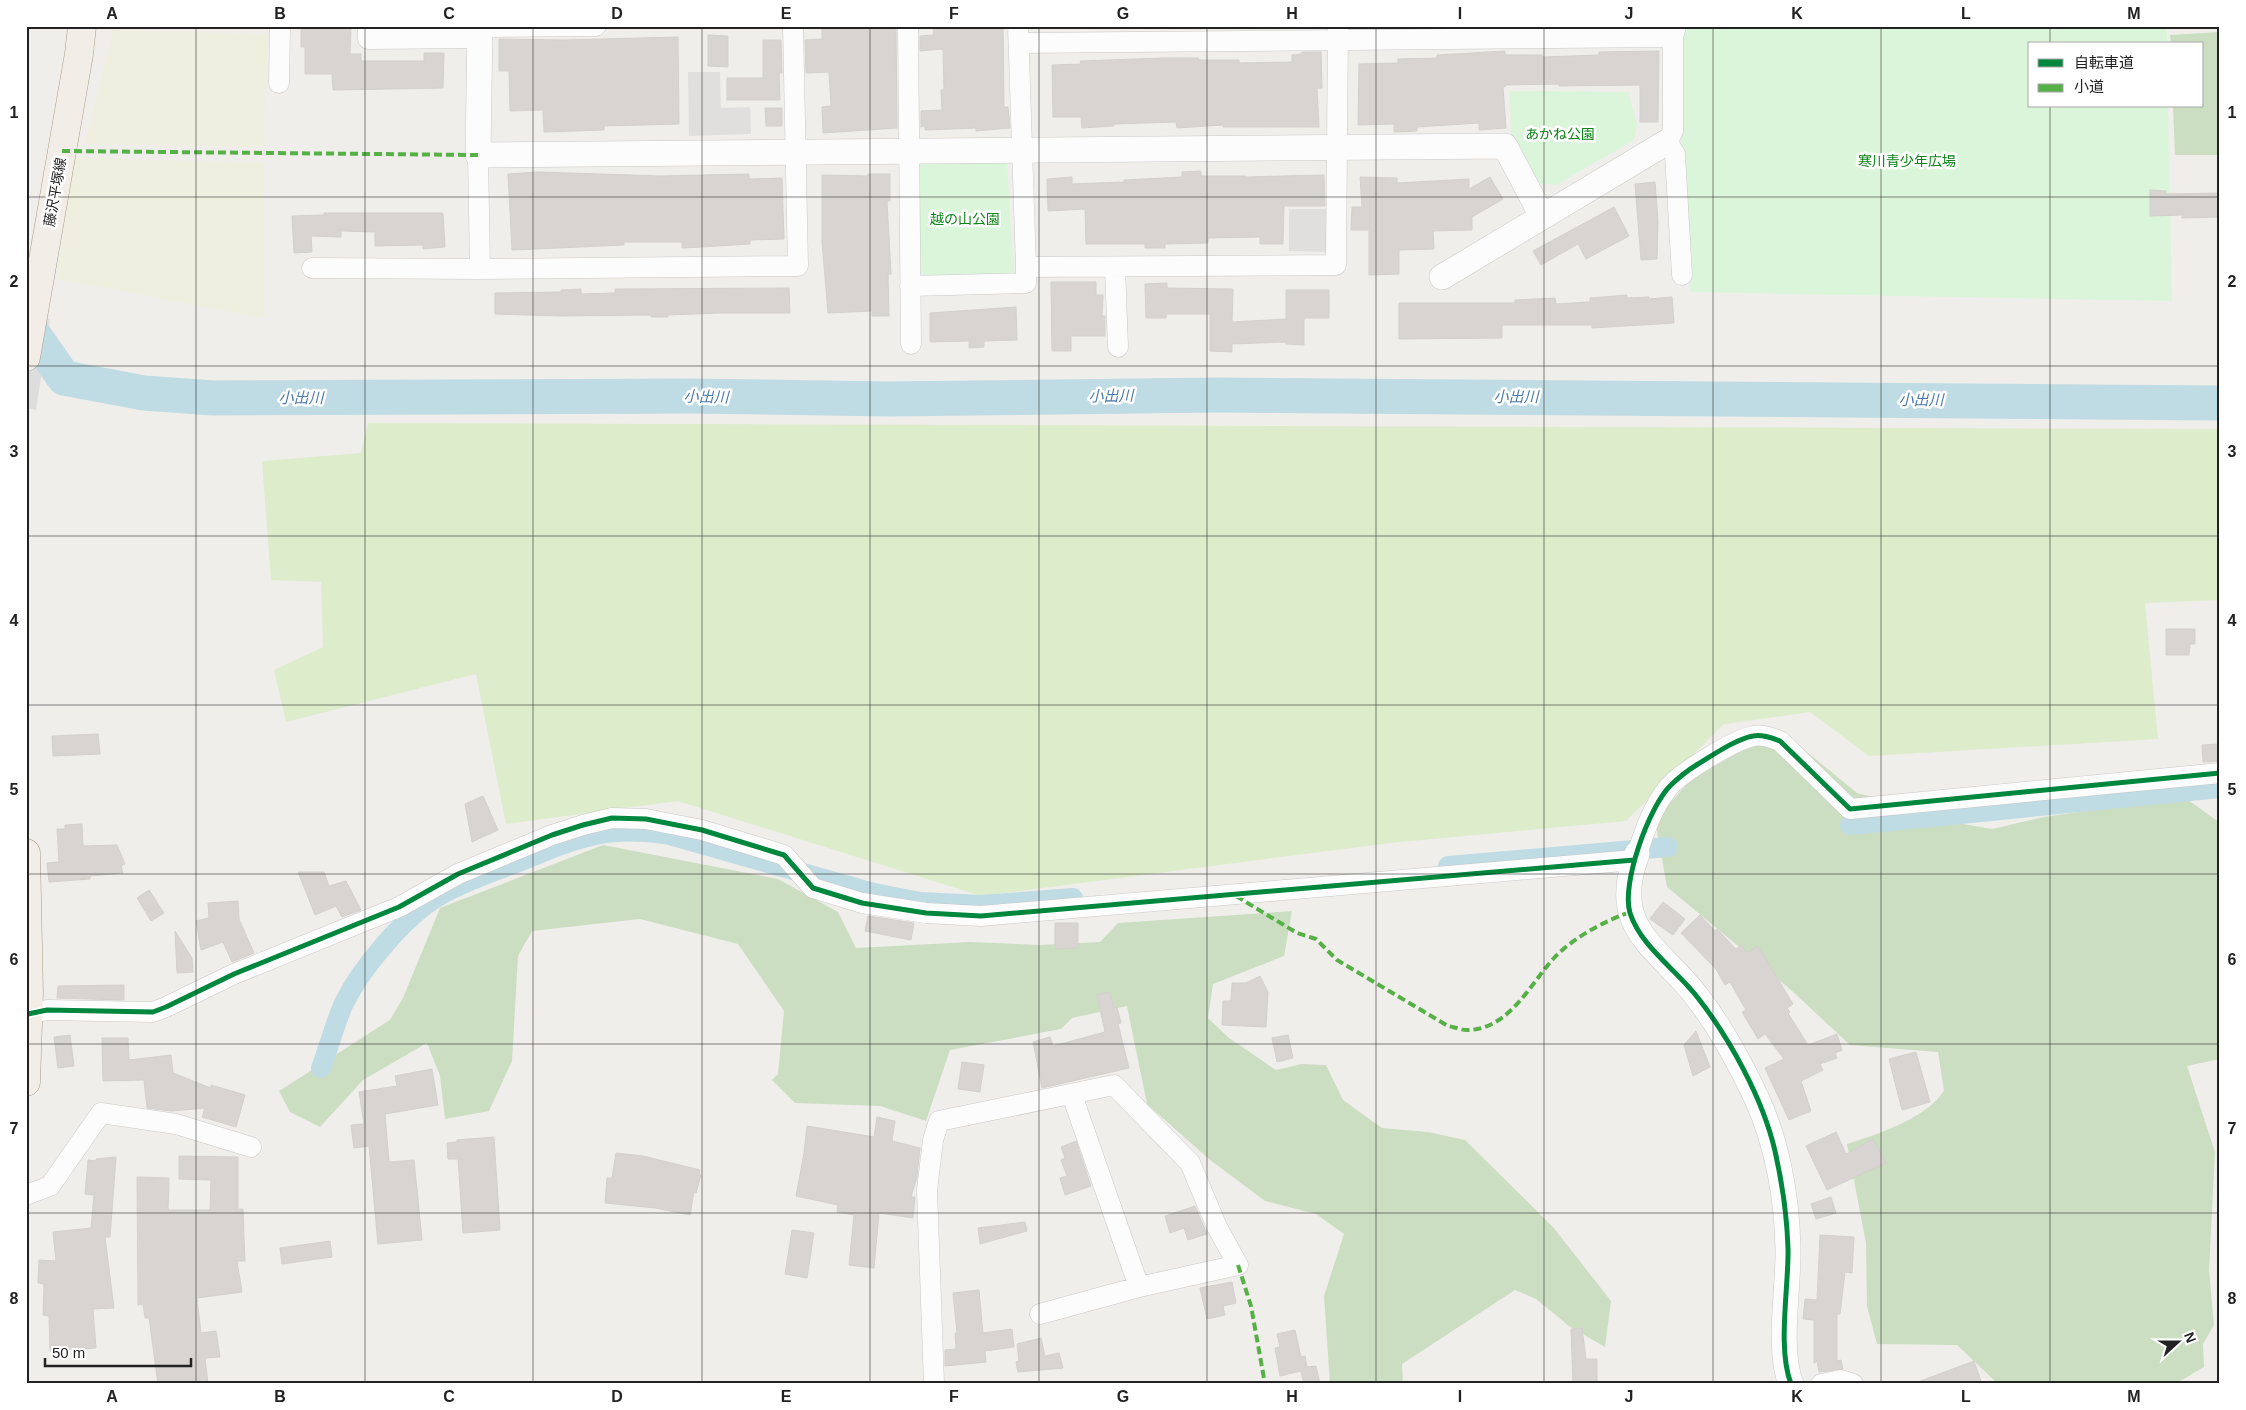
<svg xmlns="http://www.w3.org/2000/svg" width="2246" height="1410" font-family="Arial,'Noto Sans JP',sans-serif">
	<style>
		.farmland { fill: #efefdf }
		.grass { fill: #ddeccb }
		.forest { fill: #cbdec1 }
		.park { fill: #daf5da }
		.parking { fill: #e0dfde }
		.pier { fill: #dedddd }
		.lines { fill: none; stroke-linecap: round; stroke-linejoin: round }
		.canal { stroke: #bfdbe3; stroke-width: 20 }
		.river { stroke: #bfdbe3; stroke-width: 35 }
		.building { fill: #d7d4d2; stroke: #d3d0cc }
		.minor-casing { stroke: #c9c8c7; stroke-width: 21 }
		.tertiary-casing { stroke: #c9c8c7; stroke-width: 26 }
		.primary-casing { stroke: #a79c86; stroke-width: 29 }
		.minor { stroke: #fdfcfc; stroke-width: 20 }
		.tertiary { stroke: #fdfcfc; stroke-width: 25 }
		.primary { stroke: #f3ede7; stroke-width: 28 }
		.quiet { stroke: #55b145; stroke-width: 4; stroke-dasharray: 8 4; stroke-linecap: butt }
		.cycleway-casing { stroke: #fff; stroke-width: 8 }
		.cycleway { stroke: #00873e; stroke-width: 5 }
		.grid { fill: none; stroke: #222; stroke-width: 1; stroke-opacity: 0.55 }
		.labels { text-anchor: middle; stroke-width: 5; stroke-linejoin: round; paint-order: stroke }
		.park-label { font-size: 14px; fill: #0c8416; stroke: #fff }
		.street-label { font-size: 14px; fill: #222; stroke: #fff }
		.water-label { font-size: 15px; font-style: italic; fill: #4a7aab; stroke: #fff }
		.neatline { fill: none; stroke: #222; stroke-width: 2 }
		.grid-label { font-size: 16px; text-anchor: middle; font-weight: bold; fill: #222 }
	</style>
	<rect width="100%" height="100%" fill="#f0eeeb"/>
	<path class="farmland" d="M113,30L268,34L264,147L85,144Z
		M72,157L264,163V318L58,279Z"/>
	<path class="grass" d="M368,423L2220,429V600L2145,603L2158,739L1869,756L1810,712L1724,724L1626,821L1390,843L981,896L678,801L506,824L476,674L286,722L274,670L323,647L321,582L271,580L262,461L361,453Z"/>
	<path class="forest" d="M2220,32V155H2175L2173,106H2202V44H2171L2170,35Z
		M1791,739L1857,793L1932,812L1957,823L1992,829L2044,817L2184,797L2220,823V1059L2187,1066L2215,1152L2209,1270L2214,1325L2203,1344L2204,1367L2175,1384H1998L1957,1345L1877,1344L1867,1306L1866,1243L1847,1144C1878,1134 1925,1119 1944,1091L1938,1052L1850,1045L1791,990L1667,887L1655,819L1691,780L1749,746Z
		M603,845L778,879L838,912L856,948L970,942L1041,945L1100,942L1118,923L1292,911L1284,956L1213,984L1208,1018L1229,1038L1276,1070L1302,1064L1326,1065L1343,1100L1382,1128L1428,1132L1465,1140L1553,1227L1611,1301L1605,1347L1569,1326L1536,1299L1515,1290L1402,1364L1403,1384H1330L1324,1296L1344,1234L1316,1214L1265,1201L1210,1160L1147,1104L1127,1006L1072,1018L1061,1029L950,1050L926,1121L880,1106L795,1103L772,1080L778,1074L784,1011L738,944L640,919L532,931L518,956L512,1061L489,1111L445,1119L440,1076L427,1043L363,1080L320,1127L290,1112L279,1091L390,1020L403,998L440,908Z"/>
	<path class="park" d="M1686,26H2167V44H2030V106H2168L2172,301L1690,292L1681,139L1682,39Z
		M1510,91L1628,92L1637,124L1634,140L1556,185L1537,183L1521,148L1511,137Z
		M917,161L1007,163L1014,275L921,277Z"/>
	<path class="parking" d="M688,72H720L721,108L750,107L751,134L689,136Z
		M1289,209H1329V252L1289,251Z"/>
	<path class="pier" d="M26,316L50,319L36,410L26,408Z"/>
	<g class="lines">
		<path class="canal" d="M1850,825L2220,788
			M1448,866L1668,847
			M321,1068C329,1047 335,1023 344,1003C362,967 404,917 439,896C466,880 497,871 526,859C580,837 609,825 669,835L874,893L920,902L981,905L1073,898"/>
		<path class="river" d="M26,333L36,338L64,378L144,393L213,398L692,396L889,399L1219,395L2220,403"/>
	</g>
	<path class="building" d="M301,26H351L350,54H361V61H424V53H444L443,88L333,90L332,74H305V47H301Z
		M822,26H896L897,128L823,133L822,107L831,106L829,72L806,73L805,40L822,39Z
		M933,26H1003L1004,107H1008L1010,128L976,131V128L925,130V126L921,127V111L942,110L941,90H944L943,49L920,51V36L934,35Z
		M708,35L728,36V67L708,66Z
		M678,37L679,124L604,126V130L544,132L543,110L510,111L509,71H499V39L564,40Z
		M763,40H781L782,73H779L780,100H727V78H763Z
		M1505,51V55H1542V57L1599,55V52L1659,51L1658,122H1640V85L1559,86V84L1506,85V86L1503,87L1506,128L1479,130V123L1417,127V131L1394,132V124L1358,125L1359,64L1398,63V59L1437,58V55Z
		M1302,52H1321L1322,88H1317L1319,127H1223V125L1177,128L1176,122L1114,124V126L1082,128L1081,117H1053L1052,65L1081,64L1080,61L1163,58H1198L1199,60H1239V63L1292,62V55L1302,54Z
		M765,108H782V126H766Z
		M1201,171V176H1245V177L1324,175L1325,206H1284L1283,244H1260V237L1208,238V243L1165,244V248H1145V244H1086L1085,209L1048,211L1047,179L1072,177V184L1124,182V180L1182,177V172Z
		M538,172L661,176L749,174V179L782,178L784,239L750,240V244L701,247L682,248V242H624V245L512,250L508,174Z
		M868,174H890V201H887L891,274H888L889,316H872V311L828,313L822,242V175L868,176Z
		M1360,177L1397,178V183L1469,179V189L1490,177L1503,199L1472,217V230L1433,231L1434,249L1399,250V274L1369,275V230H1351L1352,207H1362Z
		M1655,182L1658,221L1657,259L1641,260L1635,184Z
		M2150,190L2166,191V194L2220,193V217L2182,218V215L2150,216Z
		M1614,207L1629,236L1586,259L1578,244L1541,265L1533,251Z
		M324,213H443L445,247L423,249V245L375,246V232L341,231V237L311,236L312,252L294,253L292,216L324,215Z
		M1051,282H1096V295H1103L1102,316H1105V336H1071V351H1052Z
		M1167,283V288L1233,289L1232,322L1286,319V290H1329V318H1304V345L1286,344V342L1232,344V352L1210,351V314H1166V318H1146L1145,284Z
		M789,288L790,313H719L668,315V317H651V315L561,316L495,314V293L561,292V290L581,289V294L615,293V289Z
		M1627,295V298L1649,297V299L1672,297L1674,323L1592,328V325H1502V338L1399,339V303H1515V300L1555,298L1556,304L1590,302V298Z
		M1016,307L1017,340L984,341V347L969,348V341L930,342V313Z
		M2166,629H2195V644H2190L2189,655H2166Z
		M98,734L100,754L53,756L52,736Z
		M2220,744V761L2203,762L2202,745Z
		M483,796L498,830L472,842L465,804Z
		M82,824L83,846L117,845L125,864L121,866L123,873L90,876V879L49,882L47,863L59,862L57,829H65V825Z
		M298,872H324L329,886L346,881L361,910L342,917L336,906L315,915Z
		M149,890L164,913L151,921L137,898Z
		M238,901L239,919L254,953L232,962L223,942L201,950L196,921L209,918L208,903Z
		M1663,902L1685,919L1673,935L1650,919Z
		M1700,915L1715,931L1717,929L1736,949L1742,945L1746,953L1758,946L1793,1004L1787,1008L1790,1012L1788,1013L1808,1045L1837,1034L1842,1050L1835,1053L1837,1058L1820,1064L1823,1070L1801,1081L1811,1111L1789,1120L1765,1068L1784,1059L1765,1034L1758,1039L1742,1012L1746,1010L1730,982L1725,985L1716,969L1681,933Z
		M868,916L914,923L911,940L865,931Z
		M1055,923H1078V948L1055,949Z
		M175,931L192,958L193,972L177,973Z
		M1260,976L1268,992L1266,1027L1222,1025L1223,1001H1231L1232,983H1246Z
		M124,985V1000L57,998L58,986Z
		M1110,992L1114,1008L1117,1007L1121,1023L1118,1024L1129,1068L1042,1088L1033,1042L1050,1037L1053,1046L1105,1032L1097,995Z
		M1696,1031L1710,1067L1693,1076L1684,1045Z
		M70,1035L74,1066L58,1068L54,1037Z
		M1288,1035L1293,1058L1277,1062L1272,1038Z
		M102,1038H128L129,1060L171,1055L173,1073L211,1088V1085L245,1095L236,1127L202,1117L205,1108L172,1111L147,1108L144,1080L103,1081Z
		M1916,1052L1930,1102L1902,1110L1889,1059Z
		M962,1062L984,1065L980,1092L958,1089Z
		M432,1069L438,1105L385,1114L389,1162L414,1160L422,1240L378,1244L369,1146L354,1148L351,1125L364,1124L359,1092L397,1086L395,1076Z
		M877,1117L895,1121L892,1141L920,1148L917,1177L911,1197H915L913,1218L879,1213L874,1268L849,1265L854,1215L837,1212L838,1205L796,1196L804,1153L807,1126L874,1137Z
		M1836,1132L1846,1154L1873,1139L1886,1163L1827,1190L1806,1146Z
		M494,1137L500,1230L463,1233L458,1159H448L447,1143L457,1142V1140Z
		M1076,1141L1091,1186L1065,1195L1060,1178L1067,1176L1061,1160L1065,1158L1061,1147Z
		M616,1153L643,1156L700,1170L699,1174L701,1175L696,1193L694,1192L690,1215L655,1208L605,1203L607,1178H612Z
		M179,1156L238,1157V1209H243L244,1237L245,1261H237L242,1292L197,1298L201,1333L216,1331L220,1357L205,1358L208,1384H158L149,1318H145L143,1304L138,1305L137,1177L169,1178L168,1210H210L211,1180L179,1179Z
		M116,1157L110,1237H105L114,1308L93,1309L96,1348L50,1351L49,1316L43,1315L44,1284L38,1283L39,1260L56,1261L53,1232L91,1228L94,1195L85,1194L88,1160L96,1161V1159Z
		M1831,1197L1836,1213L1816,1219L1811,1204Z
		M1195,1206L1207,1234L1188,1240L1184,1228L1170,1233L1165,1216Z
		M1025,1222L1027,1231L980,1244L978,1228Z
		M792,1230L814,1233L807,1278L785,1274Z
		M1820,1235L1854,1237L1852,1273L1845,1272L1840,1314H1837V1361L1841,1360L1843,1369L1819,1372L1817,1361L1814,1363V1320L1803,1319L1805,1299L1817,1300Z
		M330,1241L332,1257L282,1264L280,1248Z
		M1232,1282L1236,1303L1223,1306L1225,1315L1207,1319L1200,1288Z
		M979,1290L983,1333L1012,1329L1014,1347L985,1351L986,1362L945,1366V1350L956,1349L955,1333H957L953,1293Z
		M1582,1328L1586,1359H1597V1384H1573L1571,1329Z
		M1295,1330L1301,1357L1305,1356L1307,1367L1316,1366L1320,1384H1304L1301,1371L1280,1376L1275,1348L1280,1347L1277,1334Z
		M1041,1338L1045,1356L1059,1353L1063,1368L1018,1372L1016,1362L1019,1361L1017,1344Z
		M1974,1361L1982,1384H1919L1918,1382Z"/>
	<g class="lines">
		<defs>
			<path id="minor" d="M368,26V39L480,38
				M908,26L911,344
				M1018,26L1026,267
				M1676,26L1673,37V131L1667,142L1675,154L1682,275
				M480,27L596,26
				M1019,43L1673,37
				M279,83L280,26
				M478,155L480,269
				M1115,267L1118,347
				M312,268L480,269L798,266L793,26
				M910,286L1026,283V267L1336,265L1338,26
				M1637,854C1645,830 1652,808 1668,788C1680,773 1735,739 1754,736C1762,734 1772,738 1780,741L1850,809L2220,773
				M28,1014L47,1010L153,1012L166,1007L234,974L399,907L458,874L552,835L583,825L612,818L646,819L702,830L784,855L813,888L862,903L926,913L981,916L1634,860
				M1072,1095L1139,1287
				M26,1195L50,1186L101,1113L176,1124L251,1147
				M934,1384L927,1190L933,1140L939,1121L1114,1085L1190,1163L1217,1227L1238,1265L1139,1287L1040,1314
				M1821,1384L1841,1380L1853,1384"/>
			<path id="tertiary" d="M480,26L478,155L1505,146L1542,216
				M1442,277L1667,142
				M1637,854C1608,930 1660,947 1698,998C1721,1028 1740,1063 1756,1097C1777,1142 1787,1197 1788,1248C1789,1287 1777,1349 1791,1384"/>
			<path id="primary" d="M26,357L79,54L82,26
				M26,853L29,993L26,1082"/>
		</defs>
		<use href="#minor" class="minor-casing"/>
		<use href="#tertiary" class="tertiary-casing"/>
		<use href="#primary" class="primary-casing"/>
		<use href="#minor" class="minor"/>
		<use href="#tertiary" class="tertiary"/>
		<use href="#primary" class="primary"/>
		<path class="quiet" d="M62,151L478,155
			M1236,896L1297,933L1316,939L1337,960L1448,1026C1454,1027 1461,1030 1467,1030C1509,1030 1530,984 1554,958C1574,937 1603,922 1630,912
			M26,993H29
			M1238,1265L1251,1306L1265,1384"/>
		<defs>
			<path id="cycleway" d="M28,1014L47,1010L153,1012L166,1007L234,974L399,907L458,874L552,835L583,825L612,818L646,819L702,830L784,855L813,888L862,903L926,913L981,916L1634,860
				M1791,1384C1777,1348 1789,1286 1788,1248C1787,1215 1782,1182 1775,1151C1763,1099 1730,1039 1698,998C1677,970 1641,947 1630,913C1621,884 1649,807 1670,786C1678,778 1688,770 1698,764C1713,755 1736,739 1753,736C1762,734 1772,738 1780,741L1850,809L2220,773"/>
		</defs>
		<use href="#cycleway" class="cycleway-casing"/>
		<use href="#cycleway" class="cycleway"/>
	</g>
	<path class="grid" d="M196,26V1384M365,26V1384M533,26V1384M702,26V1384M870,26V1384M1039,26V1384M1207,26V1384M1376,26V1384M1544,26V1384M1713,26V1384M1881,26V1384M2050,26V44M2050,106V1384M26,197H2220M26,366H2220M26,536H2220M26,705H2220M26,874H2220M26,1044H2220M26,1213H2220"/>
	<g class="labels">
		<g class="park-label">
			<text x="1560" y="139">あかね公園</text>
			<text x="1907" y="166">寒川青少年広場</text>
			<text x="965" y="224">越の山公園</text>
		</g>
		<g class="street-label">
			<text transform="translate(55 192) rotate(-80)" y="5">藤沢平塚線</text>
		</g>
		<g class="water-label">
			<text transform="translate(1111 396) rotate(-1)" y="5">小出川</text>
			<text transform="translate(706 397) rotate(1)" y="5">小出川</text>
			<text x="1516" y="402">小出川</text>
			<text x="301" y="403">小出川</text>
			<text x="1921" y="405">小出川</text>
		</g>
	</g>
	<rect width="2246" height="1410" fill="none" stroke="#ffffff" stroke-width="55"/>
	<rect x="2028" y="42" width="175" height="65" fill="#ffffff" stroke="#a7a7a7"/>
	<rect x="2038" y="59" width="25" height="8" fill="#00873e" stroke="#a7a7a7"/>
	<text x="2074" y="68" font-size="15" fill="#222222">自転車道</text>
	<rect x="2038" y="84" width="25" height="8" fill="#55b145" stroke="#a7a7a7"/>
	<text x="2074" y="92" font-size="15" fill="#222222">小道</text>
	<g transform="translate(2178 1342) rotate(69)" stroke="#ffffff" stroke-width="4" paint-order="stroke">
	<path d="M0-4L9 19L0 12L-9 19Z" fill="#222222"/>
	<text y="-8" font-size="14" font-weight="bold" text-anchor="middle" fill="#222222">N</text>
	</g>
	<path d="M45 1358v8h146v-8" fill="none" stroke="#222222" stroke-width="2.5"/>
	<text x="52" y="1358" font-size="15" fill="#222222" stroke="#ffffff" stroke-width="4" paint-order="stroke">50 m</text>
	<rect x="28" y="28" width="2190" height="1354" class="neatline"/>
	<g class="grid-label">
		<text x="112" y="19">A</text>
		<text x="280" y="19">B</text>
		<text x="449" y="19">C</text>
		<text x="617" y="19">D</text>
		<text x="786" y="19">E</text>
		<text x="954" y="19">F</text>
		<text x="1123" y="19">G</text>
		<text x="1292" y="19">H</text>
		<text x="1460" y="19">I</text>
		<text x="1629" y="19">J</text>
		<text x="1797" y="19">K</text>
		<text x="1966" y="19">L</text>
		<text x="2134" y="19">M</text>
		<text x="14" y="118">1</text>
		<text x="2232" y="118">1</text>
		<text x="14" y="287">2</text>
		<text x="2232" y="287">2</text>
		<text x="14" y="457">3</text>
		<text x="2232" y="457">3</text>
		<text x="14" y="626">4</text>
		<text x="2232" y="626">4</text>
		<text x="14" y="795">5</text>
		<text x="2232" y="795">5</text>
		<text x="14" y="965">6</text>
		<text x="2232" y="965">6</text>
		<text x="14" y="1134">7</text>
		<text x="2232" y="1134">7</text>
		<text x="14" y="1304">8</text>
		<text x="2232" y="1304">8</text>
		<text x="112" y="1402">A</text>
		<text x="280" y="1402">B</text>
		<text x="449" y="1402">C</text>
		<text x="617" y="1402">D</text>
		<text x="786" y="1402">E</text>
		<text x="954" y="1402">F</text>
		<text x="1123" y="1402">G</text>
		<text x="1292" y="1402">H</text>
		<text x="1460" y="1402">I</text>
		<text x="1629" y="1402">J</text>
		<text x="1797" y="1402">K</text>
		<text x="1966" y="1402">L</text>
		<text x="2134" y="1402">M</text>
	</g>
</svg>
